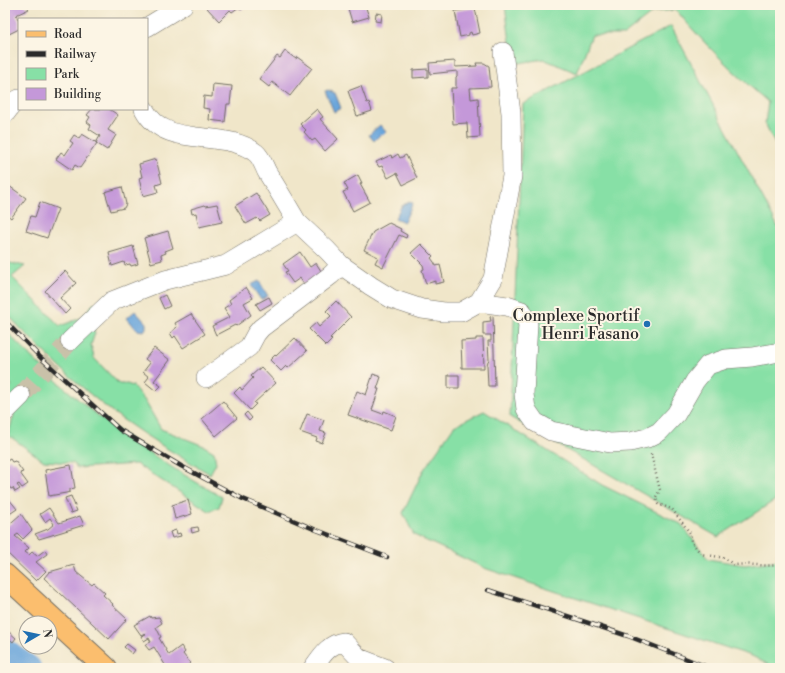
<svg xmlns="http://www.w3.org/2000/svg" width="785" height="673" font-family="'Libre Bodoni',serif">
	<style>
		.green { fill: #87e0a6; stroke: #598668 }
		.water { fill: #6ba6db; stroke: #4b6883 }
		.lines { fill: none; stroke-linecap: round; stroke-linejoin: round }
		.river { stroke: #6ba6db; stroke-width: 25 }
		.building { fill: #c498d9 }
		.minor-tunnel { stroke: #c9c1a9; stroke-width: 19; stroke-dasharray: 19 10; stroke-linecap: butt }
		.minor-casing { stroke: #706c62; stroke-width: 20 }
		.major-casing { stroke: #706c62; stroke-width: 24 }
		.path { stroke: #706c62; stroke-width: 2.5; stroke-dasharray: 1 3; stroke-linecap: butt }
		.minor { stroke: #fff; stroke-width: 19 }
		.major { stroke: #fbbe6e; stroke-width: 22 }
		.rail-casing { stroke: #2b2b2b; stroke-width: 4.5 }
		.rail { stroke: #fcf5e5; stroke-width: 3; stroke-dasharray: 9; stroke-linecap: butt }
		.poi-dot { fill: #1f6fb2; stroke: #fcf5e5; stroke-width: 1.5 }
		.labels { text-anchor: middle; stroke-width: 4; stroke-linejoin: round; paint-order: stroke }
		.poi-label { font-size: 16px; fill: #2b2b2b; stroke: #fcf5e5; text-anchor: end }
	</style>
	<rect width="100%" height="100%" fill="#fcf5e5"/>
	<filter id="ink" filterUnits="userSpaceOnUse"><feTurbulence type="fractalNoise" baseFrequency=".025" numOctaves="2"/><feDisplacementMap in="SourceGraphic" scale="8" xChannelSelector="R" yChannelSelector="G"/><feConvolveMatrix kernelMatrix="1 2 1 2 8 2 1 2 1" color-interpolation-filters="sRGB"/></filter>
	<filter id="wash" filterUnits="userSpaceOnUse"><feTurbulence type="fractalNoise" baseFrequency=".012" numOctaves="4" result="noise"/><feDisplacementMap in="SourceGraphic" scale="16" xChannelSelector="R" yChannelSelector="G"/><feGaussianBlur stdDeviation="0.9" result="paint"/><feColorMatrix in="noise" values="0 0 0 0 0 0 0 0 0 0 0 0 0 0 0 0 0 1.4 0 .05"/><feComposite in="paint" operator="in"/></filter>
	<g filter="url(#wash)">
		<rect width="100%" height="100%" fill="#f0e6c9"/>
		<path class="green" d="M505,5H780V145L776,146L765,123L768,102C735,74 704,44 676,10L653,12L624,35H592L577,73L543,59L513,64Z
			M671,26L780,231V497L718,537L510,417L523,104Z
			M5,262L25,266L12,277L60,326L81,318L94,303L96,305L94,331L95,333L91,345L94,358L119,384H127L133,386L145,401L161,429L204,446L214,452L216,463L210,474C180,457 150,439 122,419C79,388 41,350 5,312Z
			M5,330C69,399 140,451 222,497L219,507L209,511L136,464L77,468L73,463L44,461L8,435L14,415L5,402V393L12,385L5,378Z
			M484,411L602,485L681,524L708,559L745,565L780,560V668H775L752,656L487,569L414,535L403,513L423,471L454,426Z"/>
		<path class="water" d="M328,90L335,93L341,108L334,112L325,91Z
			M380,125L386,132L383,135L381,134L374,141L369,135Z
			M409,201L413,203L404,222L395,218L401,207Z
			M259,281L268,296L261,300L251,285Z
			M135,311L146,323V328L144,331L137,330L127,318Z"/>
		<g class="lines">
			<path class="river" d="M5,651L29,668"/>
		</g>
		<g id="blocks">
			<path class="building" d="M5,5H25L29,9L16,15L19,21V29L5,36Z
				M210,5H246L241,10L239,7L232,12L230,10L219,21L207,8Z
				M347,5H365L369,17L352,22Z
				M475,8L480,33L472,35L471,32L469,33V35L460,37L455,11Z
				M376,13L382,14L381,22L375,21Z
				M285,51L296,59L297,57L312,68L290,96L272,82L269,87L259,79L277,56L280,58Z
				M455,61V67L477,66L476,63H484L489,66L491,87L470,88L471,99L478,98L480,137L468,138L467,123L453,124L451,88H456V77L457,76V71L430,74L429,63Z
				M428,69V77L413,78V70Z
				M213,84L232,86L230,104H227L225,122L209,120L210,109L203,108L204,96L212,97Z
				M361,86L367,103L369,102L372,111L357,116L348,91Z
				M92,109H109L118,115L108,130L116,135L107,150L96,143L100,136L89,129L91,125L87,122L90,117L87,115Z
				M317,109L323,117L320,119L338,139L325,151L315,139L312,141L304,132L306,130L300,124Z
				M82,134L97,143L80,168L75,165L72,170L56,159L61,152L65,155L73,143L70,141L74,135L79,138Z
				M398,154L400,158L406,155L417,178L403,185L397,173L388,178L382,166L379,167L376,162L391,155L392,158Z
				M156,159L162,183L156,185L158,192L143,196L139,178L142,177L139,164Z
				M358,175L362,183L360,184L370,202L353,211L343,192L348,190L344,183Z
				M9,186L26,198L11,218L5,213V192Z
				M122,187L126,204L124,208L111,211L105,192Z
				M256,193L270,215L260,221L257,218L246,224L235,206Z
				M40,202L58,209L47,238L26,231L31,216L35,217Z
				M217,204L222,222L199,227L196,213L192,214L191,209L205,205L206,206Z
				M389,223L401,229L400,231L407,235L406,238L399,235L383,267L375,263L378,257L364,250L373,232Z
				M168,231L173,248L165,251L166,253L161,255L162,260L151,263L144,238Z
				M421,244L433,256L431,258L434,262L436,266L440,265L444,282L435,284V281L426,284L422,270L424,269L423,265L411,253Z
				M133,246L138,264L131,266L130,264L125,265L124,262L112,266L109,253Z
				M300,252L310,267L316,263L323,274L305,286L300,278L293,283L285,272L288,271L283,264Z
				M65,271L76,283L60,298L70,309L65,314L45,291Z
				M246,287L253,298L244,303L251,315L236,326L235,325L216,335L212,326L230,317L224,308L231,304L229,300Z
				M165,295L170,306L164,309L159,298Z
				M269,297L272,303L260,310L256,304Z
				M336,301L351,317L330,338L332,340L326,346L309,329L316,323L319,327L331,316L326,311Z
				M191,314L205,334L183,348L175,336L173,338L170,333L177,327L175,323Z
				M493,316L495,386H488L487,365L488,361L489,360L488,341H491V335H483V322L491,321L490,317Z
				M295,338L307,351L288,368L286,366L281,371L270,360L275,355L276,356Z
				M476,338H483L484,368H462L461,341L476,340Z
				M154,348L170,360L154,381L161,386L156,391L145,382L149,377L143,372L150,363L145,359Z
				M261,367L276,383L254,403L256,404L250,410L234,393L240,387L242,390L253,378L251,376Z
				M373,374L381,377L377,389H379L372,410L383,414L384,411L396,416L391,430L348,415L357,391L366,395Z
				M448,375H459V388H448Z
				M223,401L237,418L216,436L202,419Z
				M247,412L252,418L249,421L244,415Z
				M307,414L324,420L320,431L326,433L322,443L316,441L317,438L300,432Z
				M10,459L12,462L15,461L23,472L20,473L28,484L22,488L19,484L17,485L20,489L15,492L13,488L11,489L5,481V462Z
				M71,465L75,488L70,489V492L66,493L49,496L45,470Z
				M5,494L17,509L8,515L5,511Z
				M71,496L77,511L71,513L65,498Z
				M188,500L192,514L175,519L172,505Z
				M49,508L59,523L80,516L84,525L39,539L35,534L48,529L54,524L50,518L45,522L40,514Z
				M21,514L32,530L23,539L18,534L15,536L29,548L25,552L29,555L32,552L37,556L45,550L47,554L36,562L46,571L36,581L5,551V528Z
				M198,527L199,531L192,533L191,528Z
				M176,530L177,534L180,533L181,536L172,538L170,532Z
				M74,565L76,572L92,585L94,583L105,593L103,595L113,604L112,605L127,619L109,639L44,578L49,572Z
				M150,616L151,618L159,617L162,623L156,627L161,637L159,638L169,655L181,646L185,652L183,654L190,663L188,665L190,668H167L154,647L149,650L145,645L151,642L149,638L144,641L141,636L146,634L145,633L141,635L134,625Z
				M9,632L16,638L13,642L6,636Z
				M127,644L135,650L132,654L124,647Z
				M324,659L332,667L333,666L336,668H317Z"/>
		</g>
	</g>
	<g filter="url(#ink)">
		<use href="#blocks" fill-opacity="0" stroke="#706c62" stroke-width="1"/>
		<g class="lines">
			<path class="minor-tunnel" d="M21,396L70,341"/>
			<defs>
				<path id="minor" d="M147,27L183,5
					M144,109C166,151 223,127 256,153C261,157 264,166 267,172C277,188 287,205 297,222
					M5,114L14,102L19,99
					M479,302L507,306L522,311L528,324L524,394L526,409L535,422L551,431L610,443L630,442L647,438L659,432L676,414L695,381L708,365L726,359L752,357L780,352
					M70,341L112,301L165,280L226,265L297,222L327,250L341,265L371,286L392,299L422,309L444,312H461L479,302L493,279L512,176L511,113L503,52
					M206,378L249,347L256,334L261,328L331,275L341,265
					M5,412L21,396
					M313,668C321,657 329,643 344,642L359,658L385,668"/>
				<path id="major" d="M5,575L106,668"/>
			</defs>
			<use href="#minor" class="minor-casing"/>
			<use href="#major" class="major-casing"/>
			<path class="path" d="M651,454L660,490L656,497L658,504L672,509L690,533L691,541L701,554L725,558L734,565C750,563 764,567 780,565"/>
			<use href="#minor" class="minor"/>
			<use href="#major" class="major"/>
			<defs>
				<path id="rail" d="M5,321L41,358L120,430L181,466L243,499L314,529L387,557
					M488,590L628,636L710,668"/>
			</defs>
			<use href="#rail" class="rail-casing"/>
			<use href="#rail" class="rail"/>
		</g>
	</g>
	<circle class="poi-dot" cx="647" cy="324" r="4"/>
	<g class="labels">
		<g class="poi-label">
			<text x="639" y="321">Complexe Sportif<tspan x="639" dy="18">Henri Fasano</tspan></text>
		</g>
	</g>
	<rect width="785" height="673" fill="none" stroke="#fcf5e5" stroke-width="20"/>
	<rect x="18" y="18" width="130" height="92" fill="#fcf5e5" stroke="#a8a49b"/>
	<rect x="26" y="31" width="20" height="6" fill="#fbbe6e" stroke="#a8a49b"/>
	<text x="54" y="38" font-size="12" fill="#2b2b2b">Road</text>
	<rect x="26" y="51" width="20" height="6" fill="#2b2b2b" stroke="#a8a49b"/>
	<text x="54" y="58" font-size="12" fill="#2b2b2b">Railway</text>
	<rect x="26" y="68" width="20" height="12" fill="#87e0a6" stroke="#a8a49b"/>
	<text x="54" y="78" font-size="12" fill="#2b2b2b">Park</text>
	<rect x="26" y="88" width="20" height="12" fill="#c498d9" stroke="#a8a49b"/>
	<text x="54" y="98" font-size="12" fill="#2b2b2b">Building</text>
	<g transform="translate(38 635) rotate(81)"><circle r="19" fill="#fcf5e5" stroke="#a8a49b"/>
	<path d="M0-3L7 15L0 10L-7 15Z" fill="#1f6fb2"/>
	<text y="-6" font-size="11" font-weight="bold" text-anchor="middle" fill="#2b2b2b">N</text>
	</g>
</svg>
